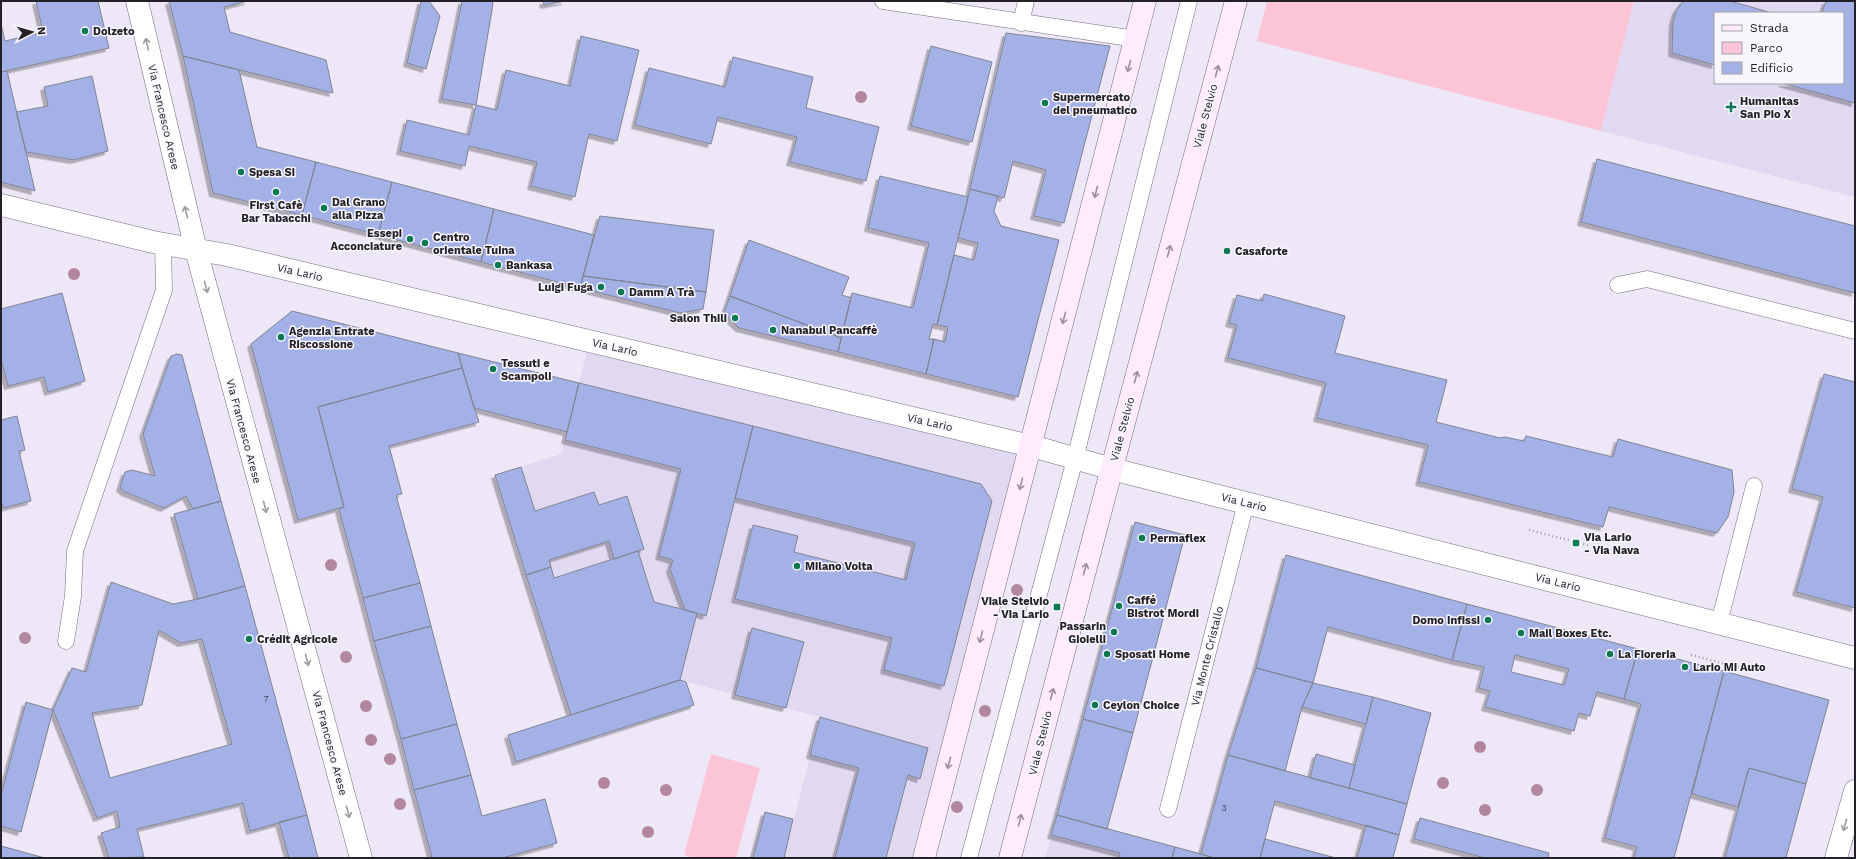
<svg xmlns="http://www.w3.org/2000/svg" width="1856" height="859" font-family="'Work Sans',sans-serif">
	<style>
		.built { fill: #e1d9f1; fill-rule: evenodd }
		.green { fill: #fcc5d7 }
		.building { fill: #a4b1e6; stroke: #808493; fill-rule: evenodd; filter: url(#shadow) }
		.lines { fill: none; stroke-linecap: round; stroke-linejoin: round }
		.lane-casing { stroke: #726d7b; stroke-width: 17 }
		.street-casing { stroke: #726d7b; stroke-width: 23 }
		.secondary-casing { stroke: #726d7b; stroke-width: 23 }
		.path { stroke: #9e9aa6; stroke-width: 2.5; stroke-dasharray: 1 3; stroke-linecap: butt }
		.lane { stroke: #fff; stroke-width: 16 }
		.street { stroke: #fff; stroke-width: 22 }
		.secondary { stroke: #feebfc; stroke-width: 22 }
		.tree { fill: #b2869e }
		.oneway { stroke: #9c9b9e }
		.oneway2 { stroke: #9b909c }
		.poi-dot { fill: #0b7852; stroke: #f8f6fd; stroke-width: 1.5 }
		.labels { text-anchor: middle; stroke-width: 3; stroke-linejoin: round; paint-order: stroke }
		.number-label { font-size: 9px; fill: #434557 }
		.poi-label { font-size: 11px; font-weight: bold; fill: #232127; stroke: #f8f6fd; text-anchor: start }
		.street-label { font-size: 11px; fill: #232127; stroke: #f8f6fd }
	</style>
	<defs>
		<filter id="shadow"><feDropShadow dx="-3.5" dy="3.5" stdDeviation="0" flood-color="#0004"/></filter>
	</defs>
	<rect width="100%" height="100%" fill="#ede7f7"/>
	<path class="built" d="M1634,1H1855V197L1601,131ZM1715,13H1843V83H1715Z
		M587,351L1024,451L917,858H753L765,812L794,819L820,717L680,680L571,715L495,475L561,454Z
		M1057,815L1214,858H1045Z"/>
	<path class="green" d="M1267,1H1634L1601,131L1257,41Z
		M711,754L760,768L736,858H693L684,855Z"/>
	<path class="building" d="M36,1H98L109,48L1,72V24L5,41L43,32Z
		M169,1H248L224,7L230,32L326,60L333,93L183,56Z
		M421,1H429L440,16L426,69L407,63Z
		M462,1H492L493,4L476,105L442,99Z
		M543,1H565L544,5Z
		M1683,1H1730L1772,13H1715V65L1672,53L1673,22L1676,11Z
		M1826,1H1855V103L1782,83H1843V13H1822Z
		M1006,33L1110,46L1064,223L1034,216L1046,170L1013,161L1004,198L970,189Z
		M581,36L639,50L617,141L589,134L575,197L531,186L537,162L469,146L465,166L400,151L407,120L469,135L476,105L497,110L506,70L570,86Z
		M931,46L992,62L972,142L911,126Z
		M183,56L239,70L257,147L316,162L302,215L213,193Z
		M733,57L813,77L806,108L879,127L866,181L790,162L797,137L718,117L711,144L635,125L649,68L725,87Z
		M7,71L26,152L35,191L1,182V72Z
		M92,76L108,151L74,160L26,152L16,112L48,106L44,87Z
		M1597,159L1855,226V293L1581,222Z
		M316,162L392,182L378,235L302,215Z
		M880,176L968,197L937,325L933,324L929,339H934L926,374L838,352L852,293L913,308L929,243L868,228Z
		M392,182L494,209L481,262L378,235Z
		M970,189L998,196L994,211L1001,226L1059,240L1018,397L926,374L934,339L945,342L948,327L937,325L954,255L974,260L978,243L958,238Z
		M494,209L594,235L580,288L481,262Z
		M600,216L714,230L706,292L583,276Z
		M749,240L849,277L842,295L851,298L841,338L730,296Z
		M583,276L706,292L703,309L680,313L580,288Z
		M62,293L85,381L48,392L44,377L8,386L1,359V309Z
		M1264,294L1345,316L1335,353L1447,380L1436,422L1500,438L1505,437L1524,441L1526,436L1613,457L1618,439L1732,470L1734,492L1728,517L1717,533L1609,507L1603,527L1419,482L1428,445L1317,418L1326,383L1228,358L1237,325L1229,323L1237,295L1262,301Z
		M730,296L841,338L838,352L739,328L724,313Z
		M292,311L458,353L462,368L318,407L344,507L298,520L251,344Z
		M458,353L579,383L567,432L474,408Z
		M177,354L182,355L221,501L193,509L186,496L164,508L125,492L120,488L125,472L132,470L155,476L143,434L171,356Z
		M462,368L479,422L389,446L402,494L396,495L420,583L363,598L339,509L344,507L318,407Z
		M1824,374L1855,382V608L1796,592L1823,497L1792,489Z
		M579,383L753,426L706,616L685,610L670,569L673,560L659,556L681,469L565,440Z
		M17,416L25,450L19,451L31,501L3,508L1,500V420Z
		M753,426L981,484L992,501L944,686L884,670L892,638L735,599L753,525L798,536L794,552L906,580L915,543L735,498Z
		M521,467L535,511L594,492L599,505L627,496L644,549L614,559L609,541L549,560L551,567L526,575L495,475Z
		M221,501L245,586L198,599L174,514Z
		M1135,522L1185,535L1133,733L1083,719Z
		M638,551L654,602L697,613L680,680L571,715L526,575L551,567L554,578Z
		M1286,555L1467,604L1452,660L1328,627L1313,683L1256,668Z
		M111,582L173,604L198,599L245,586L307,815L250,831L243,803L137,829L144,857L109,858L101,833L120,827L117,811L97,818L53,710L72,668L86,672ZM159,630L181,643L202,639L232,744L110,778L92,713L142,705Z
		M420,583L431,626L374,641L363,598Z
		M1467,604L1638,649L1624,699L1597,692L1590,716L1579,713L1574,731L1485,707L1490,691L1479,688L1484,667L1452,660ZM1515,655L1569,669L1564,685L1511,672Z
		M431,626L457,724L401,739L374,641Z
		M752,628L804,642L786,708L735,695Z
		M1638,649L1724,671L1674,858H1634L1637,847L1605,838L1641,704L1624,699Z
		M1256,668L1313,683L1302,707L1285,771L1228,755Z
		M1724,671L1829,700L1806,784L1749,768L1738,807L1692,794Z
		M680,680L686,682L694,705L516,762L508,735Z
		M1313,683L1373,697L1366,724L1302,707Z
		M1373,697L1431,713L1407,804L1349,788Z
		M26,702L53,710L21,832L1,826V795Z
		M820,717L928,748L920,779L908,775L886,858H835L859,768L810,755Z
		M1083,719L1133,733L1107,829L1057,815Z
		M457,724L471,775L414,790L401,739Z
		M1316,754L1355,765L1349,788L1310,778Z
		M1228,755L1407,804L1399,835L1275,801L1260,858H1214L1201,854Z
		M1749,768L1806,784L1786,858H1725Z
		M471,775L482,816L545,799L557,843L502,858H432L414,790Z
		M765,812L793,819L784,858H753Z
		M307,815L318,858H289L279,822Z
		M1057,815L1175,847L1172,858H1119L1120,853L1051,835Z
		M1420,818L1549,853L1548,858H1485L1414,839Z
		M1366,825L1399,835L1393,858H1357Z
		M1265,839L1336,858H1260Z
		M1,846L45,858H1Z
		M1175,847L1201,854L1214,858H1172Z"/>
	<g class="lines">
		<defs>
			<path id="lane" d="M883,1L1136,39
				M1021,23L1026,1
				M1618,285L1647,279L1855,331
				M1719,623L1754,486
				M66,641L73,596L75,551L164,290L163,244
				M1168,809L1246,503
				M969,858L1075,459L1189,1"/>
			<path id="street" d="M137,1L196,250L361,858
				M1,205L153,242L227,255L1039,448L1112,469L1855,658
				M1836,858L1855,791"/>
			<path id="secondary" d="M924,858L1145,1
				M1010,858L1099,517L1236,1"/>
		</defs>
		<use href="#lane" class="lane-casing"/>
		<use href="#street" class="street-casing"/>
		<use href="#secondary" class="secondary-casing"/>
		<path class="path" d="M1529,530L1588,545
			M1691,655L1756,672"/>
		<use href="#lane" class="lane"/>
		<use href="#street" class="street"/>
		<use href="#secondary" class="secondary"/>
	</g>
	<g class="tree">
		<circle cx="861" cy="97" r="6"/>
		<circle cx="74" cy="274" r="6"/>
		<circle cx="331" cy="565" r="6"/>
		<circle cx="1017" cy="590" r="6"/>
		<circle cx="25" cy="638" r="6"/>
		<circle cx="346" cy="657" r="6"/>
		<circle cx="366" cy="706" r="6"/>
		<circle cx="985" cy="711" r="6"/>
		<circle cx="371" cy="740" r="6"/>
		<circle cx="1480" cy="747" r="6"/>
		<circle cx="390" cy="759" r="6"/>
		<circle cx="604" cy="783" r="6"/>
		<circle cx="1443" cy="783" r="6"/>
		<circle cx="666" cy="790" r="6"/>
		<circle cx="1537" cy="790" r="6"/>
		<circle cx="400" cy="804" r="6"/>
		<circle cx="957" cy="807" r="6"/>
		<circle cx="1485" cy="810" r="6"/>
		<circle cx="648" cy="832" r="6"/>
	</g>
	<defs><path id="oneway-shaft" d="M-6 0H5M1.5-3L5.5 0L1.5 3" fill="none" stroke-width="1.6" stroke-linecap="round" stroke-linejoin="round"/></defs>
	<g class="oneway">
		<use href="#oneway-shaft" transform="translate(147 44) rotate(-103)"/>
		<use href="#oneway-shaft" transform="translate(186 212) rotate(-104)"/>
		<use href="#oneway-shaft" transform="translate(206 287) rotate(75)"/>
		<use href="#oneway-shaft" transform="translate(265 507) rotate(75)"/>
		<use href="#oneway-shaft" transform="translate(307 660) rotate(75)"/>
		<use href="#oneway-shaft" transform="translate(348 812) rotate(75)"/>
		<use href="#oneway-shaft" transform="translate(1845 825) rotate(106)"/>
	</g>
	<g class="oneway2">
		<use href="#oneway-shaft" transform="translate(1129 66) rotate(105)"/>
		<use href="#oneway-shaft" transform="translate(1217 71) rotate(-75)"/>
		<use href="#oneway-shaft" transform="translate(1096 192) rotate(105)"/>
		<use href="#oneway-shaft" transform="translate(1169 251) rotate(-75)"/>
		<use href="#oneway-shaft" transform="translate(1064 318) rotate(105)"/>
		<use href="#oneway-shaft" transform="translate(1136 377) rotate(-75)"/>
		<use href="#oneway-shaft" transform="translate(1021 484) rotate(104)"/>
		<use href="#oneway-shaft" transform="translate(1085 569) rotate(-75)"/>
		<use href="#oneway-shaft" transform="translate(981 637) rotate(104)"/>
		<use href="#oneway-shaft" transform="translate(1052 694) rotate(-75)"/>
		<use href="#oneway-shaft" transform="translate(949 763) rotate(105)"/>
		<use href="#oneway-shaft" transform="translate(1020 820) rotate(-76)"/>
	</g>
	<g class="poi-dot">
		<circle cx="85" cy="31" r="4"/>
		<circle cx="1045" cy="103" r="4"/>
		<path d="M1729 101h4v4h4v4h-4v4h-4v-4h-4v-4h4z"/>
		<circle cx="241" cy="172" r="4"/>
		<circle cx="276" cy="192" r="4"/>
		<circle cx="324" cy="208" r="4"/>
		<circle cx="410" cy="239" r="4"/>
		<circle cx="425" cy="243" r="4"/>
		<circle cx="1227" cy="251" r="4"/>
		<circle cx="498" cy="265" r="4"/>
		<circle cx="601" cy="287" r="4"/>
		<circle cx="621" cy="292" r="4"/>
		<circle cx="735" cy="318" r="4"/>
		<circle cx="773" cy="330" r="4"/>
		<circle cx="281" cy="337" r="4"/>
		<circle cx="493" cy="369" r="4"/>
		<circle cx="1142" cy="538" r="4"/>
		<rect x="1572" y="539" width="8" height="8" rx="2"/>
		<circle cx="797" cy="566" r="4"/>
		<circle cx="1119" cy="606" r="4"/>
		<rect x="1053" y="603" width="8" height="8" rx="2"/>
		<circle cx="1488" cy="620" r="4"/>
		<circle cx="1114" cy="632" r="4"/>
		<circle cx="1521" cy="633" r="4"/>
		<circle cx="249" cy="639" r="4"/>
		<circle cx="1107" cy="654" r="4"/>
		<circle cx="1610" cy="654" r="4"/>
		<circle cx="1685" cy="667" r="4"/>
		<circle cx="1095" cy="705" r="4"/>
	</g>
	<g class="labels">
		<g class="number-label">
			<text x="266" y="702">7</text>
			<text x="1224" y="811">3</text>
		</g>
		<g class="poi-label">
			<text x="93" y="35">Dolzeto</text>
			<text x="1053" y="101">Supermercato<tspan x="1053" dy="13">del pneumatico</tspan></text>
			<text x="1740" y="105">Humanitas<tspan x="1740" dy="13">San Pio X</tspan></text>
			<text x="249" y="176">Spesa Si</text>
			<text x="332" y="206">Dal Grano<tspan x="332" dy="13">alla Pizza</tspan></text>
			<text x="276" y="209" text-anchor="middle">First Cafè<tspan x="276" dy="13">Bar Tabacchi</tspan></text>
			<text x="402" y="237" text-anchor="end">Essepi<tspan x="402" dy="13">Acconciature</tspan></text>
			<text x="433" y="241">Centro<tspan x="433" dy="13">orientale Tuina</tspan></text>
			<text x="1235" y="255">Casaforte</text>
			<text x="506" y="269">Bankasa</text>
			<text x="593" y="291" text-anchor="end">Luigi Fuga</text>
			<text x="629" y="296">Damm A Trà</text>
			<text x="727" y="322" text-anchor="end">Salon Thili</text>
			<text x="781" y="334">Nanabul Pancaffè</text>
			<text x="289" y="335">Agenzia Entrate<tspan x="289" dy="13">Riscossione</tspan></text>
			<text x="501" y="367">Tessuti e<tspan x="501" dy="13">Scampoli</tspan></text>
			<text x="1584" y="541">Via Lario<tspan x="1584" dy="13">- Via Nava</tspan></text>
			<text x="1150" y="542">Permaflex</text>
			<text x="805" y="570">Milano Volta</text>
			<text x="1127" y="604">Caffé<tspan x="1127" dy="13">Bistrot Mordi</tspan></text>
			<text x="1049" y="605" text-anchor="end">Viale Stelvio<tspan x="1049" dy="13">- Via Lario</tspan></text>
			<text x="1480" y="624" text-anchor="end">Domo Infissi</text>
			<text x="1106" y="630" text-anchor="end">Passarin<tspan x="1106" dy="13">Gioielli</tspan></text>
			<text x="1529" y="637">Mail Boxes Etc.</text>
			<text x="257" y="643">Crédit Agricole</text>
			<text x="1115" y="658">Sposati Home</text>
			<text x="1618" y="658">La Fioreria</text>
			<text x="1693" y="671">Lario MI Auto</text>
			<text x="1103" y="709">Ceylon Choice</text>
		</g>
		<g class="street-label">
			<text transform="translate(1205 116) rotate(-75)" y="4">Viale Stelvio</text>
			<text transform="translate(164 117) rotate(77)" y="4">Via Francesco Arese</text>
			<text transform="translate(300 272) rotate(13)" y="4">Via Lario</text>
			<text transform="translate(615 347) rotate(13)" y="4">Via Lario</text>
			<text transform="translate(930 422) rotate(13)" y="4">Via Lario</text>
			<text transform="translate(1122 429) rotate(-75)" y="4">Viale Stelvio</text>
			<text transform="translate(244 431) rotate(75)" y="4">Via Francesco Arese</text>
			<text transform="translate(1244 502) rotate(14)" y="4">Via Lario</text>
			<text transform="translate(1558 582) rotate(14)" y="4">Via Lario</text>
			<text transform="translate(1207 656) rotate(-76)" y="4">Via Monte Cristallo</text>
			<text transform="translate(330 743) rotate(75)" y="4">Via Francesco Arese</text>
			<text transform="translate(1040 743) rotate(-76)" y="4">Viale Stelvio</text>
		</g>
	</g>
	<rect width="1856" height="859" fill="none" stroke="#232127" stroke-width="4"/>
	<rect x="1714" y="12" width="130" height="72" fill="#f8f6fd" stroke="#a3a1a7"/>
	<rect x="1722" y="25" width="20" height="6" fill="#feebfc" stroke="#a3a1a7"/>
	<text x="1750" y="32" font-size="12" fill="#232127">Strada</text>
	<rect x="1722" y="42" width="20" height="12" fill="#fcc5d7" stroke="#a3a1a7"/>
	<text x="1750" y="52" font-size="12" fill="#232127">Parco</text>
	<rect x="1722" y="62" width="20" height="12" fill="#a4b1e6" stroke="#a3a1a7"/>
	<text x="1750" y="72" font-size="12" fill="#232127">Edificio</text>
	<g transform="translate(32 32) rotate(84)" stroke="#f8f6fd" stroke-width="3" paint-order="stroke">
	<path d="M0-3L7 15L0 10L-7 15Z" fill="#232127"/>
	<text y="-6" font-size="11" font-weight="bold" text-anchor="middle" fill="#232127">N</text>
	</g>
</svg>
